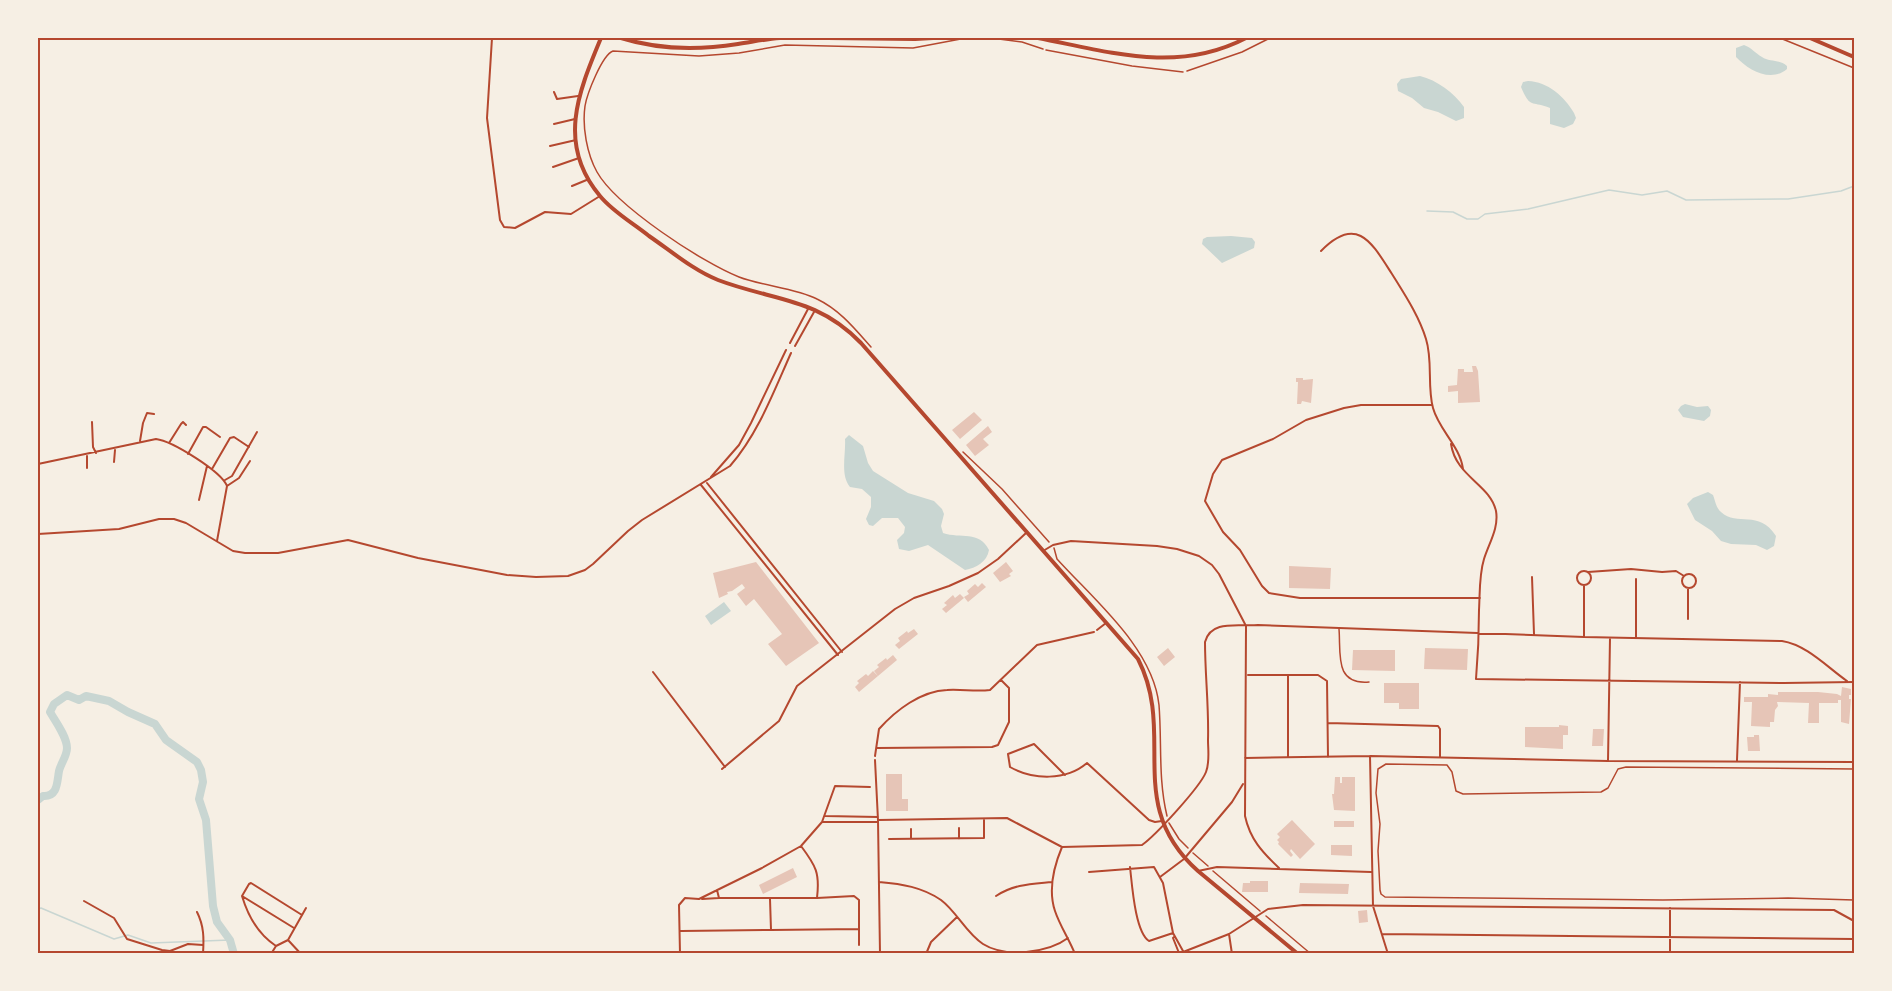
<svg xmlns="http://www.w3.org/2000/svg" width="1892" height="991" font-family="'Public Sans',sans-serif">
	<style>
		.water { fill: #c9d6d2 }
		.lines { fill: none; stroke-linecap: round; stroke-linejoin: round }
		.stream { stroke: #c9d6d2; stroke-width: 1.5 }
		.river { stroke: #c9d6d2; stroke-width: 8 }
		.building { fill: #e6c5b7 }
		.path { stroke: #b5482f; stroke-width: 1.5 }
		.service { stroke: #b5482f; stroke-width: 1.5 }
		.minor { stroke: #b5482f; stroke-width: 2 }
		.secondary { stroke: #b5482f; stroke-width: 4 }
		.neatline { fill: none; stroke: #b5482f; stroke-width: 2 }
	</style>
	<rect width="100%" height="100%" fill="#f6efe4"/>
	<path class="water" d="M1744,45C1752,48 1755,53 1762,57C1769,62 1779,59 1787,66V69C1771,83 1748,70 1736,57V48Z
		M1420,76C1437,80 1454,93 1464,107V118L1456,121L1438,112L1424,108L1412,98L1398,91L1397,84L1401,79Z
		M1528,81C1548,82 1564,96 1574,113L1576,118L1573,124L1564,128L1550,124V108C1531,100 1531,110 1521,87L1523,82Z
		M1231,236L1252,238L1255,242L1254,248L1222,263L1202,244L1203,239L1207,237Z
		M1685,404L1697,407L1708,406L1711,410L1710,416L1704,421L1683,417L1678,410L1681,406Z
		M849,435L863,446L868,463L873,471L908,493L934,501L942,509L944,514L941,526L943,533C961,539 979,530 989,550C987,562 976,568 965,570L928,545L909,551L899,549L897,540L904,533L905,527L898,518H882L873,526L869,525L866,519L871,507V497L862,489L850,487C840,475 846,455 845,439Z
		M1708,492L1713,495C1715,500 1716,508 1721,512C1737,527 1759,509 1776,536L1774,546L1767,550L1756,545L1731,544L1721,541L1712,531L1695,520L1687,504L1693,498Z
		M724,602L731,611L711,625L705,616Z"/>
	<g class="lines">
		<path class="stream" d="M1427,211L1453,212L1467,219H1478L1485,214L1528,209L1609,190L1642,195L1667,191L1686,200L1788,199L1841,191L1854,186
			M38,909L41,908L114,939L128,935L151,943L230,940"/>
		<path class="river" d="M38,800L43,796C58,797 57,782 59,771C61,763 67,756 67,748C67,737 56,722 50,712L54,704L67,695L79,700L86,696L109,701L128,712L155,724L166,740L197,762L201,770L203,782L199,799L206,820L213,906L217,922L230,940L234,954"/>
	</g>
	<path class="building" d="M1472,366H1476L1478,371L1480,402L1458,403V391L1448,392V386L1457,385L1458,369H1464V372H1473Z
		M1296,378H1303V380L1313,379L1311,403L1302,401L1301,404H1297L1298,382H1296Z
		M974,412L982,420L960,439L952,430Z
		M988,426L992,432L983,439L989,445L975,456L966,445Z
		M756,562L819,643L786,666L768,644L782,634L754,599L746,606L737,594L745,588L742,584L732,591L727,592L728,594L719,598L713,573Z
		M1006,562L1013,571L1009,574L1011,576L1000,582L993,573Z
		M1289,566L1331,568L1330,589L1289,588Z
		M982,583L986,587L968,602L964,597L969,594L967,591L975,584L978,587Z
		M960,594L964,598L946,613L942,609L947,605L944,603L953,595L955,598Z
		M914,629L918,634L899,649L895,645L900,641L898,638L907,631L908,633Z
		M1168,648L1175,657L1164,666L1157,657Z
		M1425,648L1468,649L1467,670L1424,669Z
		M1353,650H1395V671L1352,670Z
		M893,655L897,660L878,676L874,671L879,667L877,665L886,658L887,660Z
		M873,671L878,676L859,692L855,687L859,683L857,681L866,674L868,676Z
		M1384,683H1419V709H1399V703H1384Z
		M1842,687L1851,689V695H1849V699H1851L1849,724L1841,722V700H1838V703H1819V723H1808L1809,703L1777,702L1778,706L1775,710L1774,722H1770V727L1751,726L1752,702H1744V697H1768V694L1778,695V692H1818L1837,694L1841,696Z
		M1559,725L1568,726V735H1563V749L1525,747V727H1559Z
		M1593,729H1604L1603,746H1592Z
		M1754,735H1759L1760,751H1748L1747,737H1754Z
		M886,774H902V799H908V811H886Z
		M1335,777H1340V783H1342V777H1355V811L1334,810L1332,794H1334Z
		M1292,820L1315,844L1300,859L1291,849L1290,851L1293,855L1291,857L1278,844L1279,842L1277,840L1280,837L1277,834Z
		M1334,821H1354V827H1334Z
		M1331,845H1352V856L1331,855Z
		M793,868L797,877L763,894L759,885Z
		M1250,881H1268V892H1242L1243,883H1250Z
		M1300,883L1349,884L1348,894L1299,893Z
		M1367,910L1368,922L1359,923L1358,911Z"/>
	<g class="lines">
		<path class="path" d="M991,38L1022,42L1043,49
			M1780,38L1854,68
			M1187,71L1242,52L1270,38
			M871,347C855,329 840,310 817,299C796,288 762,286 739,277C703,263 616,206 597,172C587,154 582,127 585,106C587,94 602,55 613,51L699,56L739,53L785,45L913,48L966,38
			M963,452L1002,489L1049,542
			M1054,548L1057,559C1094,600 1153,648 1159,705C1162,742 1158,779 1167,816
			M1854,769L1626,767L1618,769L1608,788L1601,792L1463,794L1456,791L1452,772L1447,765L1386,764L1378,769L1376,793L1380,824L1378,851L1380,890L1381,894L1385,897L1663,900L1788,898L1854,900
			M1169,823L1179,839L1188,848
			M1193,853L1208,866
			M1213,871L1260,911
			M1266,916L1311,954"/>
		<path class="service" d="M1046,50L1132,66L1183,72
			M1339,629C1341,654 1334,685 1369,682"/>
		<path class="minor" d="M492,38L487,118L500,220L504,227L515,228L545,212L571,214L600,196
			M1852,56L1854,50
			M554,92L557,99L578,96
			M554,124L575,119
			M550,146L576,140
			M553,167L579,158
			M572,186L589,179
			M1321,251C1357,214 1372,243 1392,274C1405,295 1419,316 1426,339C1433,361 1427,386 1433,408C1439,430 1460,446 1463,469
			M790,343L808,309
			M795,346L814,312
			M1432,405H1361L1344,408L1306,420L1273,439L1222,460L1213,474L1205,501L1223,532L1240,550L1262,586L1269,593L1300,598H1480
			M92,422L93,447L96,453
			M140,441L143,423L147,413L154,414
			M169,443L181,424L183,422L186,425
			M1451,444C1456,477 1490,484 1496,511C1499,528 1489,543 1484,559C1479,575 1480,593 1479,610C1479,633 1478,656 1476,679L1784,683L1854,682
			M188,454L203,427H206L220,437
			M114,462L115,450
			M38,464L156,439C172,441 221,471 227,486L217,541
			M87,468V456
			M212,469L230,438L234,437L249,447
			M711,477L739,445L751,423L786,350
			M225,480L232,476L257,432
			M707,483L842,652
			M701,485L838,655
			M227,486L239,478L250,461
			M199,500L207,466
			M38,534L119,529L159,519H174L186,523L233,551L245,553H278L348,540L418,558L507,575L536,577L568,576L585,570L593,564L628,531L642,520L730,466C758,434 774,391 791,353
			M1043,551L1053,545L1071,541L1157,546L1177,549L1199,556L1212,565L1219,574L1246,626L1245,816C1250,839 1262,852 1279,868
			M1577 578a7 7 0 1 1 14 0a7 7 0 1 1-14 0Z
			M1588,572L1631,569L1662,572L1676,571L1684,576
			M1682 581a7 7 0 1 1 14 0a7 7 0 1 1-14 0Z
			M1532,577L1534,634
			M1636,579V638
			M1584,586V637
			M1688,589V619
			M1097,630L1106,623
			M653,672L725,767
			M1248,675H1318L1327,681L1328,757
			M1288,675V756
			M1328,723L1438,726L1440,729V756
			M877,748L992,747L998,745L1009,722V688L1001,680
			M875,756L879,729C896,710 921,691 947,690C962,689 976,692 990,690L1037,645L1094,632
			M1370,756L1373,906L1388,954
			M1245,758L1370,756L1608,761L1854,762
			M875,760L878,820L880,954
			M1737,760L1740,682
			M1608,761L1610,638
			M722,769L779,721L797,686L895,609L914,598L949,586L978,573L998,559L1026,533
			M1065,775L1034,744L1008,754L1010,767C1033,780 1066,781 1087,763L1149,820L1155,822L1162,821
			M825,816L878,817
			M878,820L1007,818L1062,847L1142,845C1156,835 1200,787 1206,772C1210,762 1208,750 1208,740C1209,707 1205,675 1205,642C1211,619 1239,627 1258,625L1584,637L1782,641C1807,645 1827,667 1847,681
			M822,822H878
			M911,829V839
			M889,839L984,838V820
			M959,839V828
			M801,846C816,866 820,873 817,898
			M1062,847C1054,866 1048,890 1055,911C1060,926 1069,939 1075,954
			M1198,871L1217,867L1371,872
			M1089,872L1154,867L1163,883L1173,933L1149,941C1135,932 1132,884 1130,867
			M1160,877L1184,859L1232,802L1243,784
			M879,882C902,884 922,887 941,900C957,912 966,933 983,944C1005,958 1048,953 1068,938
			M717,890L719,898H817L854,896L859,900V929L771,930L770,899
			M242,896L294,928
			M996,896C1014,884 1032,884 1052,882
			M702,899L719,898
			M84,901L114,918L127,939L162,950L170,951L188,944L203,945
			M197,912C204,926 204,938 203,954
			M859,929V945
			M681,931L771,930
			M1173,933L1183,951
			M1229,934L1232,954
			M1382,934L1854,939
			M1174,937L1173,938L1179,953
			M288,940L301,954
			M276,946C259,935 248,916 242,896L249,884L251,883L302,915
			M271,954L276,946L288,940L306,908
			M680,954L679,905L685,898L699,899L762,868L801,846L822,822L835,786L870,787
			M926,954L931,942L957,917
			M1178,954L1229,934L1268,909L1303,905L1834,910L1854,921
			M1670,954V908"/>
		<path class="secondary" d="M601,38C579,91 556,144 600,196C613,212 633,223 649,236C671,251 693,270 718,280C773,301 817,297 861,343L1138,659C1177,735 1123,804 1198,871L1298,954
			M621,38C659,50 699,50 738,44C752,42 765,39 780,38
			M828,38L915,39L933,38
			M1038,38C1110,52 1177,74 1246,38
			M1810,38L1854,57"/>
	</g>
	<rect width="1892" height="991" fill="none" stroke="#f6efe4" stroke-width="78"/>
	<rect x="39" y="39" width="1814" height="913" class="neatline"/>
</svg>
